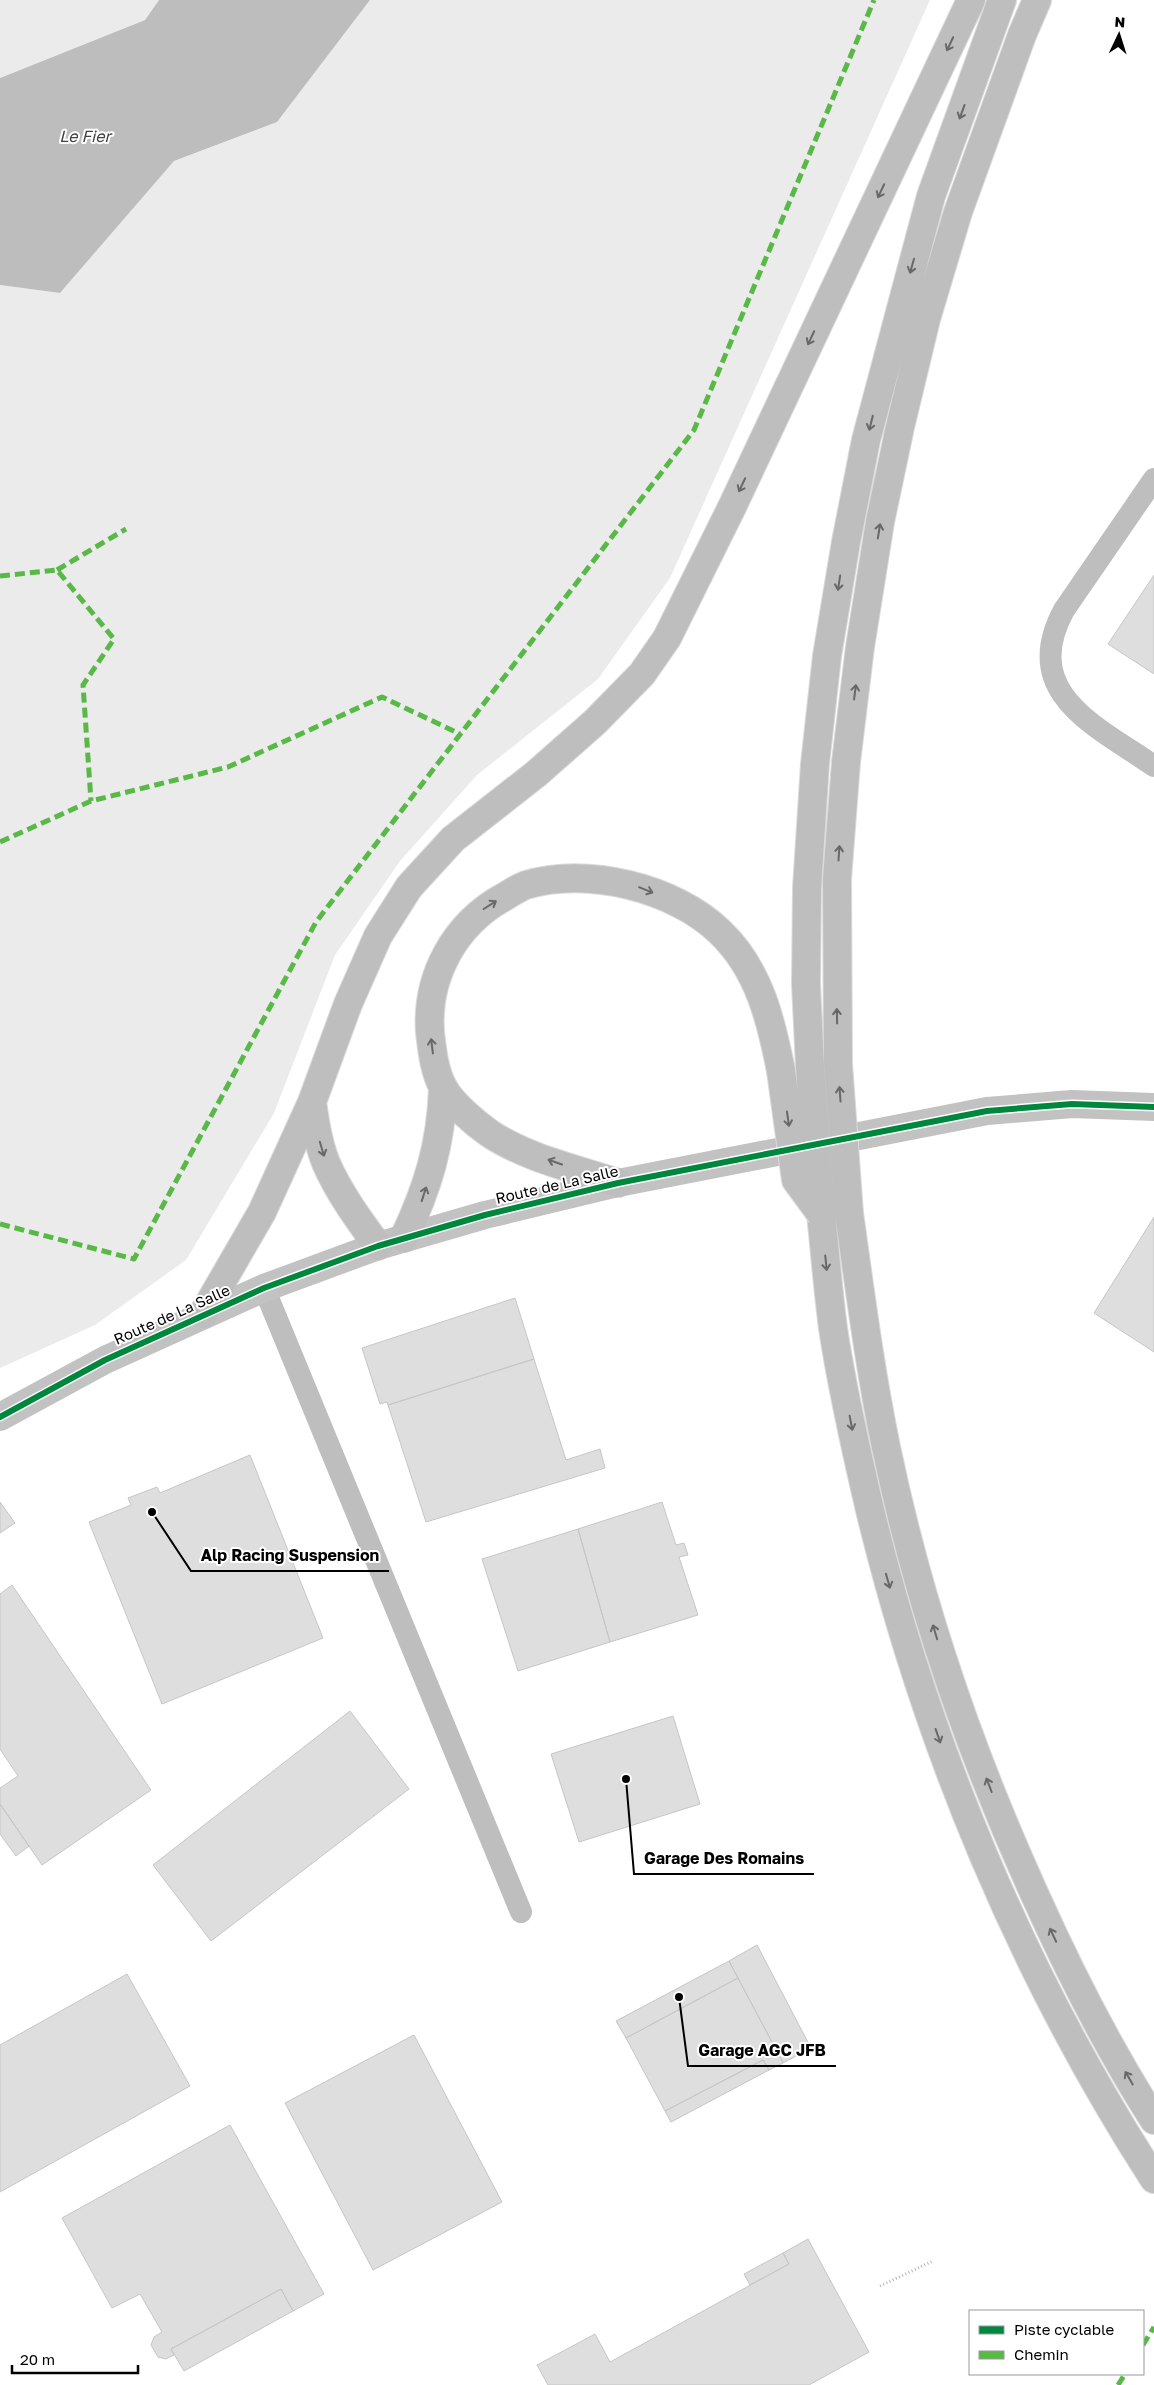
<svg xmlns="http://www.w3.org/2000/svg" width="1154" height="2385" font-family="'Golos Text',sans-serif">
	<style>
		.green { fill: #ebebeb }
		.water { fill: #bdbdbd }
		.building { fill: #dedede; stroke: #c6c6c6 }
		.lines { fill: none; stroke-linecap: round; stroke-linejoin: round }
		.highway-casing { stroke: #dbdbdb; stroke-width: 30 }
		.path { stroke: #b9b9b9; stroke-width: 3; stroke-dasharray: 1 2.5; stroke-linecap: butt }
		.lane { stroke: #bebebe; stroke-width: 22 }
		.secondary { stroke: #c2c2c2; stroke-width: 28 }
		.highway { stroke: #bebebe; stroke-width: 28 }
		.highway-bridge-casing { stroke: #dbdbdb; stroke-width: 30; stroke-linecap: butt }
		.highway-bridge { stroke: #bebebe; stroke-width: 28 }
		.quiet { stroke: #58b947; stroke-width: 5; stroke-dasharray: 10 5; stroke-linecap: butt }
		.cycleway-casing { stroke: #fff; stroke-width: 9 }
		.cycleway { stroke: #00873e; stroke-width: 6 }
		.oneway { stroke: #686868 }
		.labels { text-anchor: middle; stroke-width: 4; stroke-linejoin: round; paint-order: stroke }
		.street-label { font-size: 15px; fill: #000; stroke: #fff }
		.water-label { font-size: 16px; font-style: italic; fill: #424242; stroke: #fff }
		.leader { fill: none; stroke: #000; stroke-width: 2 }
		.callout-dot { fill: #000; stroke: #fff; stroke-width: 2 }
		.callout-label { font-size: 16px; text-anchor: middle; font-weight: bold; fill: #000; stroke: #fff; stroke-width: 4; stroke-linejoin: round; paint-order: stroke }
	</style>
	<rect width="100%" height="100%" fill="#fff"/>
	<path class="green" d="M0,0H159L145,20L0,78Z
		M370,0H930L670,578L598,679L477,775L400,861L335,955L274,1113L186,1260L95,1325L0,1368V285L60,293L174,161L277,122Z"/>
	<path class="water" d="M159,0H370L277,122L174,161L60,293L0,285V78L145,20Z"/>
	<path class="building" d="M1154,575V674L1108,644Z
		M1154,1217V1352L1094,1313Z
		M515,1298L534,1359L388,1405L387,1402L380,1404L362,1348Z
		M534,1359L566,1460L600,1449L605,1468L426,1522L388,1405Z
		M250,1455L323,1638L162,1704L89,1522L131,1505L128,1498L157,1487L160,1493Z
		M0,1502L15,1523L0,1533Z
		M662,1502L676,1545L684,1543L688,1555L679,1557L698,1615L610,1642L578,1529Z
		M578,1529L610,1642L518,1671L482,1559Z
		M12,1585L151,1790L42,1865L0,1804V1788L18,1776L0,1749V1594Z
		M350,1711L409,1789L211,1941L153,1865Z
		M673,1716L700,1804L579,1842L551,1754Z
		M0,1804L29,1846L16,1856L0,1834Z
		M757,1945L811,2048L783,2063L729,1961Z
		M729,1961L738,1978L626,2038L616,2021Z
		M127,1974L190,2086L0,2192V2045Z
		M738,1978L783,2063L769,2070L763,2060L665,2111L626,2038Z
		M414,2035L502,2202L373,2270L285,2103Z
		M763,2060L769,2070L671,2122L665,2111Z
		M230,2125L324,2294L293,2311L281,2289L171,2349L174,2355L166,2359L158,2357L151,2345L154,2337L162,2332L140,2294L112,2308L62,2218Z
		M808,2239L869,2352L809,2385H548L537,2365L595,2334L610,2362L789,2264L783,2253Z
		M783,2253L789,2264L750,2285L744,2274Z
		M281,2289L293,2311L184,2371L171,2349Z"/>
	<g class="lines">
		<defs>
			<path id="highway" d="M838,1064L837,879L846,762L860,647L880,522L900,427L926,319L958,212L1022,35L1037,0
				M810,1067L806,984L807,888L815,764L827,656L846,542L866,440L931,196L1002,0
				M312,1102C315,1122 318,1143 326,1163C339,1193 359,1220 378,1246
				M618,1183C576,1169 526,1158 489,1133C475,1123 451,1103 443,1087C434,1071 432,1049 430,1032C426,976 455,924 504,897C511,893 518,888 526,885C586,866 675,888 720,932C759,969 771,1020 781,1071
				M849,1213C860,1291 870,1370 886,1447C918,1601 969,1750 1034,1893C1069,1971 1108,2048 1154,2120
				M821,1214C825,1252 828,1290 833,1328C842,1389 856,1450 870,1510C927,1746 1022,1974 1154,2179
				M404,1238C428,1187 441,1145 443,1088
				M203,1314L262,1212L312,1102L348,1004L378,936L409,887L453,839L536,774L595,722L642,674L667,638L732,507L971,0"/>
		</defs>
		<use href="#highway" class="highway-casing"/>
		<path class="path" d="M880,2286L933,2261"/>
		<path class="lane" d="M1154,479L1064,610C1019,693 1096,726 1154,766
			M264,1288L521,1912"/>
		<path class="secondary" d="M0,1417L105,1360L264,1288L378,1246L485,1215L618,1183L987,1111L1072,1104L1154,1107"/>
		<use href="#highway" class="highway"/>
		<defs>
			<path id="highway-bridge" d="M838,1064L849,1213
				M810,1067L821,1214
				M781,1071L796,1180L821,1214"/>
		</defs>
		<use href="#highway-bridge" class="highway-bridge-casing"/>
		<use href="#highway-bridge" class="highway-bridge"/>
		<path class="quiet" d="M57,570L126,529
			M0,576L57,570L114,639L83,685L91,801
			M0,842L91,801L228,767L382,697L460,734
			M0,1224L134,1259L316,922L694,430L874,0
			M1143,2345L1154,2327
			M1118,2385L1125,2374"/>
		<defs>
			<path id="cycleway" d="M0,1417L105,1360L264,1288L378,1246L485,1215L618,1183L987,1111L1072,1104L1154,1107"/>
		</defs>
		<use href="#cycleway" class="cycleway-casing"/>
		<use href="#cycleway" class="cycleway"/>
	</g>
	<defs><path id="oneway-shaft" d="M-6 0H5M1.5-3L5.5 0L1.5 3" fill="none" stroke-width="1.6" stroke-linecap="round" stroke-linejoin="round" transform="scale(1.25)"/></defs>
	<g class="oneway">
		<use href="#oneway-shaft" transform="translate(950 44) rotate(115)"/>
		<use href="#oneway-shaft" transform="translate(962 112) rotate(110)"/>
		<use href="#oneway-shaft" transform="translate(881 191) rotate(115)"/>
		<use href="#oneway-shaft" transform="translate(912 266) rotate(106)"/>
		<use href="#oneway-shaft" transform="translate(811 338) rotate(115)"/>
		<use href="#oneway-shaft" transform="translate(871 423) rotate(104)"/>
		<use href="#oneway-shaft" transform="translate(742 485) rotate(115)"/>
		<use href="#oneway-shaft" transform="translate(879 531) rotate(-81)"/>
		<use href="#oneway-shaft" transform="translate(839 583) rotate(99)"/>
		<use href="#oneway-shaft" transform="translate(855 692) rotate(-83)"/>
		<use href="#oneway-shaft" transform="translate(839 853) rotate(-86)"/>
		<use href="#oneway-shaft" transform="translate(646 890) rotate(22)"/>
		<use href="#oneway-shaft" transform="translate(490 905) rotate(-32)"/>
		<use href="#oneway-shaft" transform="translate(837 1016) rotate(-91)"/>
		<use href="#oneway-shaft" transform="translate(432 1046) rotate(-97)"/>
		<use href="#oneway-shaft" transform="translate(840 1094) rotate(-94)"/>
		<use href="#oneway-shaft" transform="translate(788 1119) rotate(82)"/>
		<use href="#oneway-shaft" transform="translate(322 1149) rotate(73)"/>
		<use href="#oneway-shaft" transform="translate(555 1162) rotate(-161)"/>
		<use href="#oneway-shaft" transform="translate(424 1194) rotate(-72)"/>
		<use href="#oneway-shaft" transform="translate(826 1263) rotate(84)"/>
		<use href="#oneway-shaft" transform="translate(851 1423) rotate(79)"/>
		<use href="#oneway-shaft" transform="translate(888 1581) rotate(74)"/>
		<use href="#oneway-shaft" transform="translate(935 1632) rotate(-107)"/>
		<use href="#oneway-shaft" transform="translate(938 1736) rotate(71)"/>
		<use href="#oneway-shaft" transform="translate(989 1785) rotate(-111)"/>
		<use href="#oneway-shaft" transform="translate(1053 1935) rotate(-115)"/>
		<use href="#oneway-shaft" transform="translate(1129 2078) rotate(-120)"/>
	</g>
	<g class="labels">
		<g class="street-label">
			<text transform="translate(557 1185) rotate(-13)" y="5">Route de La Salle</text>
			<text transform="translate(172 1315) rotate(-24)" y="5">Route de La Salle</text>
		</g>
		<g class="water-label">
			<text x="85" y="142">Le Fier</text>
		</g>
	</g>
	<path class="leader" d="M152 1512L191 1571H389M626 1779L634 1874H814M679 1997L688 2066H836"/>
	<g class="callout-dot">
		<circle cx="152" cy="1512" r="5"/>
		<circle cx="626" cy="1779" r="5"/>
		<circle cx="679" cy="1997" r="5"/>
	</g>
	<g class="callout-label">
		<text x="290" y="1561">Alp Racing Suspension</text>
		<text x="724" y="1864">Garage Des Romains</text>
		<text x="762" y="2056">Garage AGC JFB</text>
	</g>
	<rect x="969" y="2310" width="175" height="65" fill="#ffffff" stroke="#999999"/>
	<rect x="979" y="2326" width="25" height="8" fill="#00873e" stroke="#999999"/>
	<text x="1014" y="2335" font-size="15" fill="#000000">Piste cyclable</text>
	<rect x="979" y="2351" width="25" height="8" fill="#58b947" stroke="#999999"/>
	<text x="1014" y="2360" font-size="15" fill="#000000">Chemin</text>
	<g transform="translate(1119 35) rotate(4)" stroke="#ffffff" stroke-width="4" paint-order="stroke">
	<path d="M0-4L9 19L0 12L-9 19Z" fill="#000000"/>
	<text y="-8" font-size="14" font-weight="bold" text-anchor="middle" fill="#000000">N</text>
	</g>
	<path d="M12 2365v8h126v-8" fill="none" stroke="#000000" stroke-width="2.5"/>
	<text x="20" y="2365" font-size="15" fill="#000000" stroke="#ffffff" stroke-width="4" paint-order="stroke">20 m</text>
</svg>
